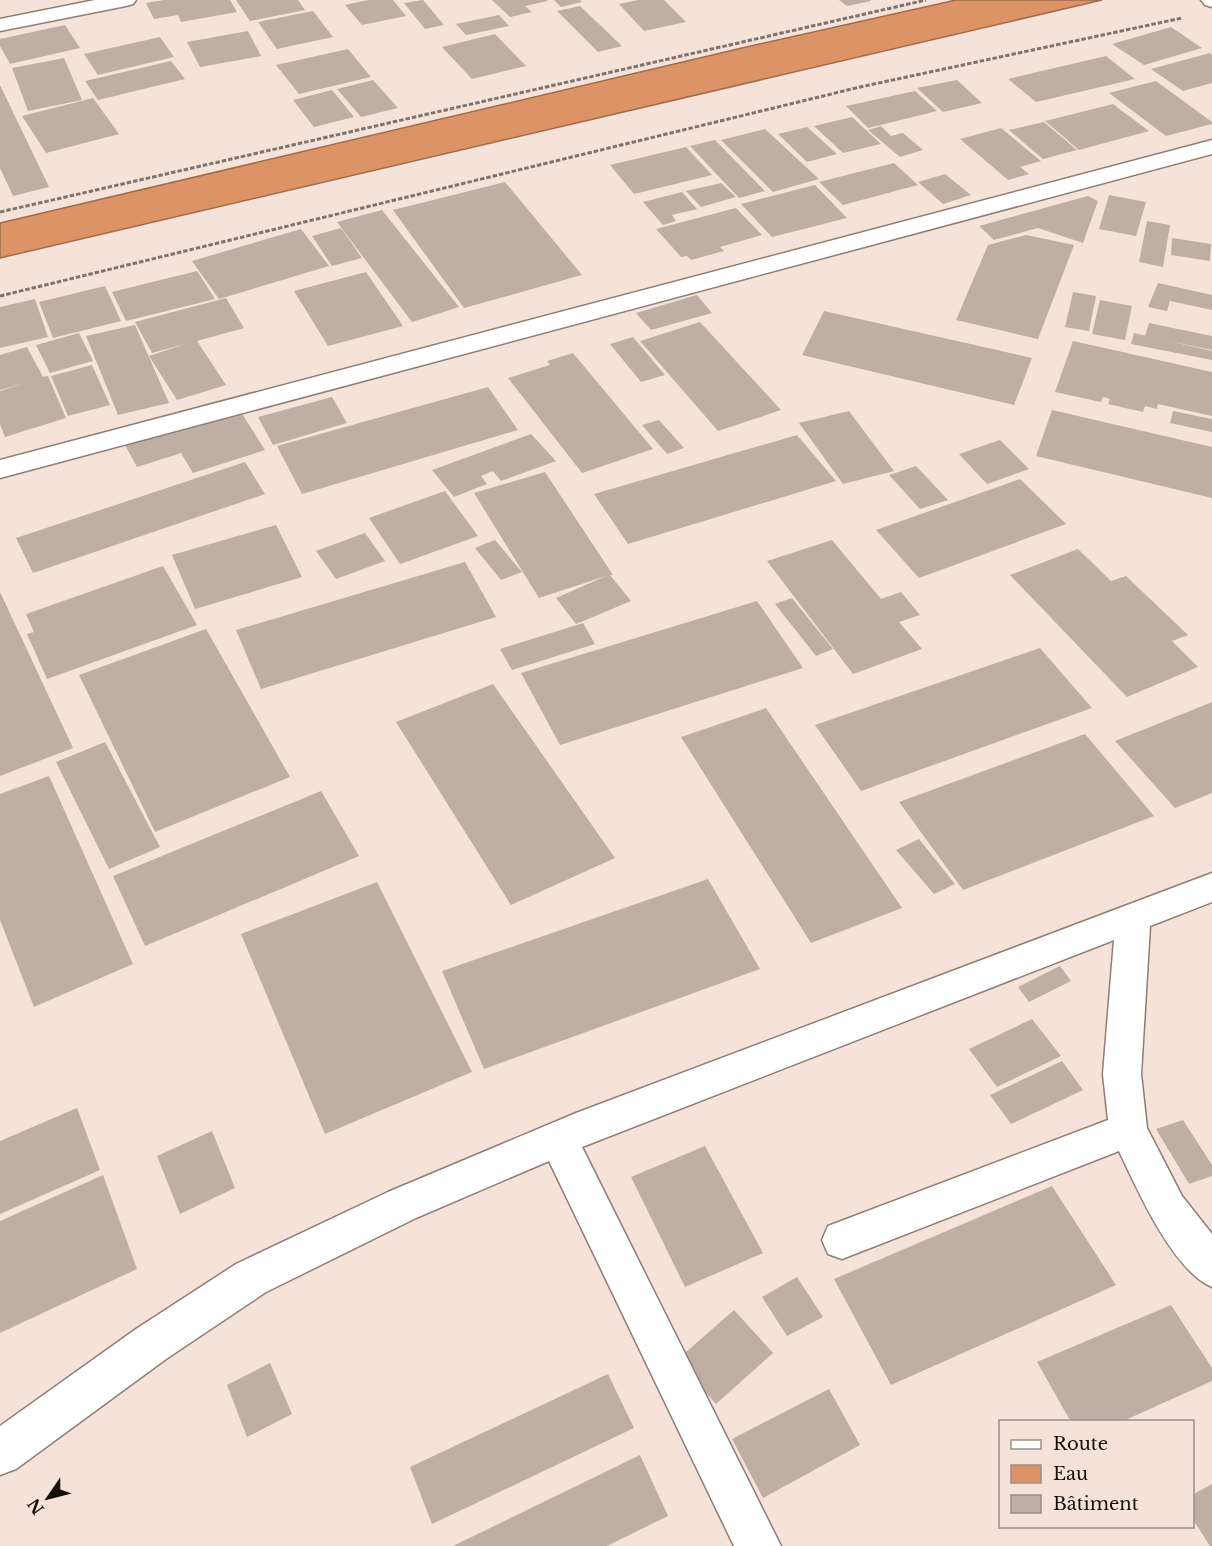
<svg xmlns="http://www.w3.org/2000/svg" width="1212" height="1546" font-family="'Libre Baskerville',serif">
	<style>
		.water { fill: #dc9467; stroke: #a06c4c; stroke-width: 1.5 }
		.building { fill: #beaea4 }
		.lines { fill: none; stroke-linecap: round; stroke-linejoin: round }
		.street-casing { stroke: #8e7e75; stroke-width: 3 }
		.secondary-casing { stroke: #8e7e75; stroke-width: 3 }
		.path { stroke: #7f736d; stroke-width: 3; stroke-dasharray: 4.5 2; stroke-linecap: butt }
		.street { fill: #fff; fill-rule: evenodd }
		.secondary { fill: #fff; fill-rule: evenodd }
	</style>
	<rect width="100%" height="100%" fill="#f5e3d9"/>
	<path class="water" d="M956,0H1102L0,258V223L742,48Z"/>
	<path class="building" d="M164,0H230L237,12L181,22L178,15L154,19L146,3Z
		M236,0H298L305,10L250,21Z
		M368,0H393L406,16L362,25L345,5Z
		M423,0L444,25L425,29L404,3Z
		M492,0H547L548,1L525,6L532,12L510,17Z
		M554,0H580L582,2L561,7Z
		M638,0H664L686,22L644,31L619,4Z
		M839,0H870L871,1L847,6Z
		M580,6L622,46L598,52L557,11Z
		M313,11L333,37L277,49L258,22Z
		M499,15L509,26L466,35L456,24Z
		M65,25L80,48L10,64L0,46V39Z
		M1171,27L1202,48L1144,65L1112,44Z
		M248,31L261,56L200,67L187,42Z
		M495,34L526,66L472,79L442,47Z
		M160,37L174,57L98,75L84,54Z
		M348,49L371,77L299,94L276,65Z
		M1210,53L1212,55V83L1183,91L1151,69Z
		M1106,56L1135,79L1036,102L1008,79Z
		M64,58L82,100L28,111L12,68Z
		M171,61L185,79L98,100L85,81Z
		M373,80L398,108L361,117L337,89Z
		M957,80L982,103L943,112L917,88Z
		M1156,81L1212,122V124L1166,136L1109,93Z
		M0,85L49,187L13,196L0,168Z
		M332,90L354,117L314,127L293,100Z
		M915,91L937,111L868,128L846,106Z
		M93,98L119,134L46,153L22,116Z
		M1113,104L1149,131L1079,150L1045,121Z
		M852,117L881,144L843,153L814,126Z
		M1044,122L1077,150L1043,159L1009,130Z
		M881,126L891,136L903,133L923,150L900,157L868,130Z
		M807,127L837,154L807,162L778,134Z
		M1001,128L1041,161L1020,167L1029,174L1008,180L960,139Z
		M765,129L819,179L773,192L721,140Z
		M715,140L765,191L739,198L690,146Z
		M686,147L712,175L634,194L610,165Z
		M894,163L918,185L843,205L819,182Z
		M945,174L971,195L943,204L918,182Z
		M505,182L582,275L464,308L393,210Z
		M721,183L736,197L701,207L686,191Z
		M815,185L847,218L772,237L741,204Z
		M682,192L697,209L672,215L676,221L663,225L643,202Z
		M1109,195L1146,202L1136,236L1099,229Z
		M1088,196L1098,201L1083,243L1038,228L994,240L979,226Z
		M736,208L762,235L720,247L724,251L691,260L687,256L681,257L656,229Z
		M382,210L459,307L412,322L337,222Z
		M1147,221L1170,225L1163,267L1139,262Z
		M341,228L362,258L332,266L312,236Z
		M301,229L329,266L219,299L192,261Z
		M1026,235L1074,245L1038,339L956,320L988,245Z
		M1172,238L1211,244L1210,261L1171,255Z
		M197,271L215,299L126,321L112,292Z
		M366,272L403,326L328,346L294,291Z
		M1158,283L1212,295V310L1170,301L1167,311L1148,307Z
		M105,286L121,321L53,338L39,302Z
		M1073,292L1096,296L1089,331L1065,327Z
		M697,295L712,313L651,330L636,313Z
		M226,298L244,328L197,341L226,385L177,400L149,356L185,344L152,353L135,322Z
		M35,299L48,337L0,348V307Z
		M1100,300L1132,306L1125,340L1092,334Z
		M824,311L1032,358L1014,405L802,355Z
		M700,322L781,410L718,431L640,341Z
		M1149,323L1212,336V350L1145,336Z
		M135,325L169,403L118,415L86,336Z
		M79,333L93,361L50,373L36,345Z
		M1134,333L1212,351V360L1131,344Z
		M633,337L665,375L641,382L610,344Z
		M1073,341L1212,372V416L1158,404L1157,409L1145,406L1143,412L1108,404L1110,399L1103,397L1101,402L1055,392Z
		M27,347L43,377L48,376L66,418L5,437L0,424V391L25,383L0,390V355Z
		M573,353L653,449L582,473L508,378L550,365L547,361Z
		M92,365L110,405L68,416L51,376Z
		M488,387L518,430L302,494L277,446Z
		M332,397L347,423L273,445L258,417Z
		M239,409L265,450L193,473L181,453L137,467L125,445Z
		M1052,410L1212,447V498L1036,456Z
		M849,411L894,471L843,484L799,423Z
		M1173,411L1212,419V432L1170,423Z
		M659,420L684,448L667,454L642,425Z
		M531,434L556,461L501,481L493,471L481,476L487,484L454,497L432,470Z
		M797,435L836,481L628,544L594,494Z
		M1000,440L1029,469L987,484L959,454Z
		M245,462L265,494L33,573L16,538Z
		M916,466L948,500L920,509L889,475Z
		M545,472L613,575H610L631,601L576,624L556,598L606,576L539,598L474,493Z
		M1020,479L1066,524L919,578L876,530Z
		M445,491L478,536L400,564L369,518Z
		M276,525L302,577L195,609L172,555Z
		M365,533L385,561L336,579L316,551Z
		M495,540L522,572L501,580L475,548Z
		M832,540L881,599L901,592L920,615L899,622L922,649L853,674L767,561Z
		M1078,549L1111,581L1126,576L1188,635L1172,641L1198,667L1127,697L1010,575Z
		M465,562L496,617L261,689L236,630Z
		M163,566L197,625L47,679L27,634L34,632L26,614Z
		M0,592L73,748L0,776Z
		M792,598L833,649L816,656L775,604Z
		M757,601L803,668L560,745L521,673Z
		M583,623L595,644L512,670L500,649Z
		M206,629L290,777L155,832L79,675Z
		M1040,648L1092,708L861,791L815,725Z
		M493,684L615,858L511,905L396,722Z
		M1212,702V793L1175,808L1115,741Z
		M766,708L902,908L811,943L681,737Z
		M1085,734L1154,816L963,890L899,802Z
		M105,742L160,847L109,869L56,762Z
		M49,776L133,964L34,1007L0,920V794Z
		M321,791L359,856L145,946L113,876Z
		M919,839L955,884L934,894L896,850Z
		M708,879L760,969L484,1069L442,971Z
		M377,882L472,1072L325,1134L241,934Z
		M1060,966L1071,981L1029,1002L1018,987Z
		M1032,1019L1061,1056L997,1087L969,1049Z
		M1062,1061L1083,1090L1011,1124L990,1095Z
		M77,1108L100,1170L0,1214V1141Z
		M1183,1120L1212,1165V1176L1189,1184L1156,1129Z
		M212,1131L235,1188L180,1214L157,1156Z
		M705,1146L763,1253L685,1287L631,1177Z
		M103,1175L137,1269L0,1333V1221Z
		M1052,1186L1116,1285L891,1385L834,1279Z
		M797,1277L823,1317L787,1336L762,1297Z
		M1171,1305L1212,1368V1381L1121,1422H1071L1037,1362Z
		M734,1310L773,1353L716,1404L677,1360Z
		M270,1363L292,1414L247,1437L227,1385Z
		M608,1374L634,1428L432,1524L410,1467Z
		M829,1389L860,1445L763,1498L732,1439Z
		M640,1455L668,1516L607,1546H453Z
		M1212,1484V1546H1210L1192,1518V1495Z"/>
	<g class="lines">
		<defs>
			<path id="street" d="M95,0H136L133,4L126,6L0,31V19Z
				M1212,140V154L0,478V460Z
				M1212,873V902L1150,926L1141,1074L1147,1128L1182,1196L1212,1234V1287C1173,1271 1137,1189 1119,1151L842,1259L828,1254L822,1240L828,1226L1108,1120L1103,1074L1114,940L582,1147L781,1546H734L549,1161L416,1218L266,1292L166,1359L16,1469L0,1475V1426L136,1329L236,1264L388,1192L576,1113Z"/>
			<path id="secondary" d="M1201,0H1212V7L1205,5Z"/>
		</defs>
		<use href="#street" class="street-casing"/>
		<use href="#secondary" class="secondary-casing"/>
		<path class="path" d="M0,212L926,0
			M0,296L860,87L1182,18"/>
		<use href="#street" class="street"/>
		<use href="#secondary" class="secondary"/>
	</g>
	<rect x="999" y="1420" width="195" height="108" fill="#f5e3d9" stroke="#9b8e87" stroke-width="1.5"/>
	<rect x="1011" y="1440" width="30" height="9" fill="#ffffff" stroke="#9b8e87" stroke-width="1.5"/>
	<text x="1053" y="1450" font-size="18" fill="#150f0c">Route</text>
	<rect x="1011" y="1465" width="30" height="18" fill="#dc9467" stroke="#9b8e87" stroke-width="1.5"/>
	<text x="1053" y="1480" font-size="18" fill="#150f0c">Eau</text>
	<rect x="1011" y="1495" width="30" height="18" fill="#beaea4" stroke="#9b8e87" stroke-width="1.5"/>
	<text x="1053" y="1510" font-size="18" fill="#150f0c">Bâtiment</text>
	<g transform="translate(48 1498) rotate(235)" stroke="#f5e3d9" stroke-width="4.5" paint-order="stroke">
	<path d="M0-4.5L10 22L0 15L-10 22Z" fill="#150f0c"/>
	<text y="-9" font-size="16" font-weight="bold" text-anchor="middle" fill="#150f0c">N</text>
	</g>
</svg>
